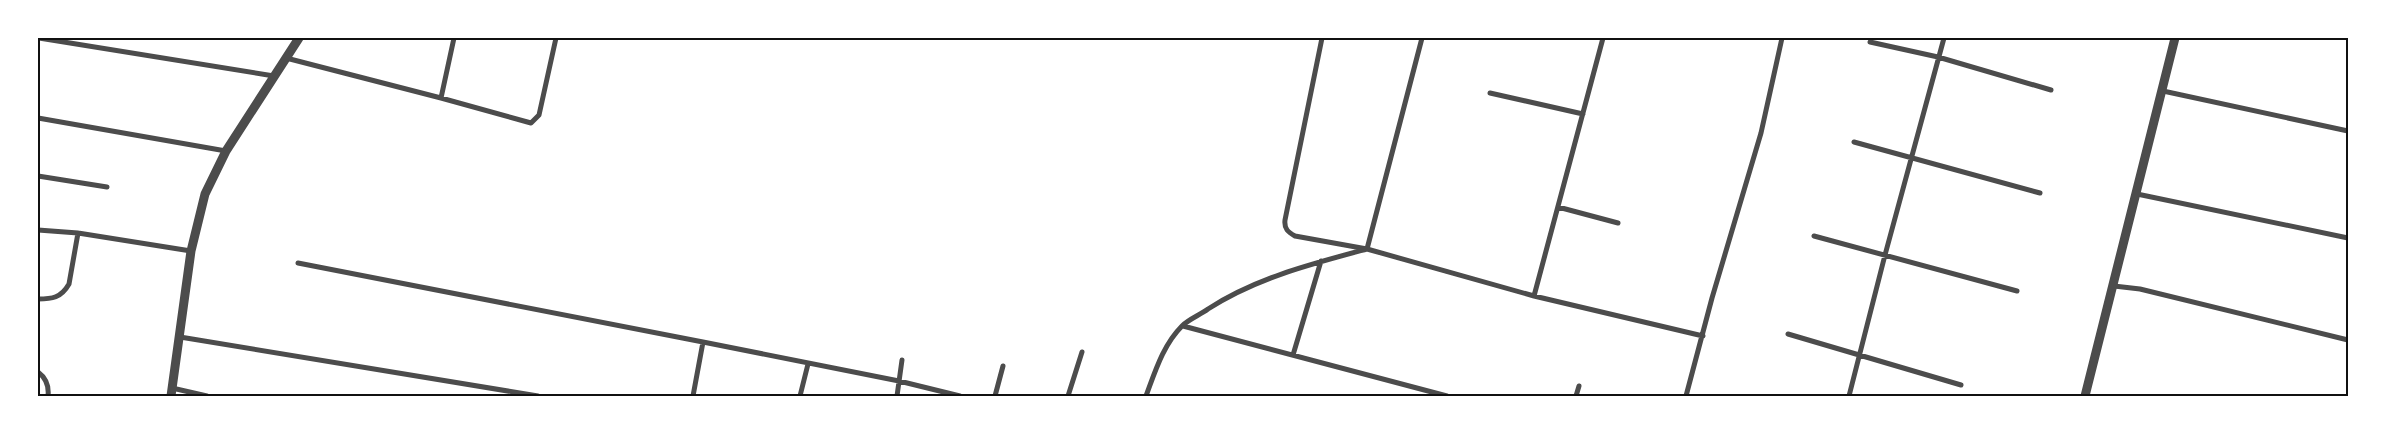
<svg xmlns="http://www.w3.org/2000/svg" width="2386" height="434" font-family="'PT Sans Narrow',sans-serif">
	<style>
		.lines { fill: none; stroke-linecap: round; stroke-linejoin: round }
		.minor { stroke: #4c4c4c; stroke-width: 5 }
		.tertiary { stroke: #4c4c4c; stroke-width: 9 }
		.neatline { fill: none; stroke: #111; stroke-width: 2 }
	</style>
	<rect width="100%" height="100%" fill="#fff"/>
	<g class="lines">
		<path class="minor" d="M39,38L274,76
			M1322,38L1285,220C1284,229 1288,232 1295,236L1367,249L1534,296L1703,336
			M1870,42L1938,57L2051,90
			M286,58L441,98L531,123L539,115L556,38
			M2163,91L2348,131
			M1490,93L1583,114
			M441,98L454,38
			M38,118L226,151
			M1854,142L2040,193
			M38,176L107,187
			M2137,194L2348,238
			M1558,207L1618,223
			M38,230L78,233L191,251
			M1814,236L2017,291
			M298,263L703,342L899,381L960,396
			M2114,286L2140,289L2348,340
			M1534,296L1603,38
			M38,299C52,299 61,298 69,284L78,233
			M1183,326L1447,396
			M1788,334L1961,385
			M180,337L538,396
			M1293,355L1321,261
			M38,372C46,378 49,387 48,396
			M172,388L207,396
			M693,396L703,342
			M800,396L808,364
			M897,396L902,360
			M995,396L1003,366
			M1068,396L1082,352
			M1146,396C1155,372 1163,345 1182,326C1189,319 1200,315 1208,309C1256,278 1311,264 1367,249L1422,38
			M1576,396L1579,386
			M1686,396L1712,298L1761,133L1782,38
			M1849,396L1885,255L1944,38"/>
		<path class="tertiary" d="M171,396L191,251L205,194L226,151L299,38
			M2085,396L2175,38"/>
	</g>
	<rect width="2386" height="434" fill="none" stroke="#ffffff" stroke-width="78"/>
	<rect x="39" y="39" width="2308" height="356" class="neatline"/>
</svg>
